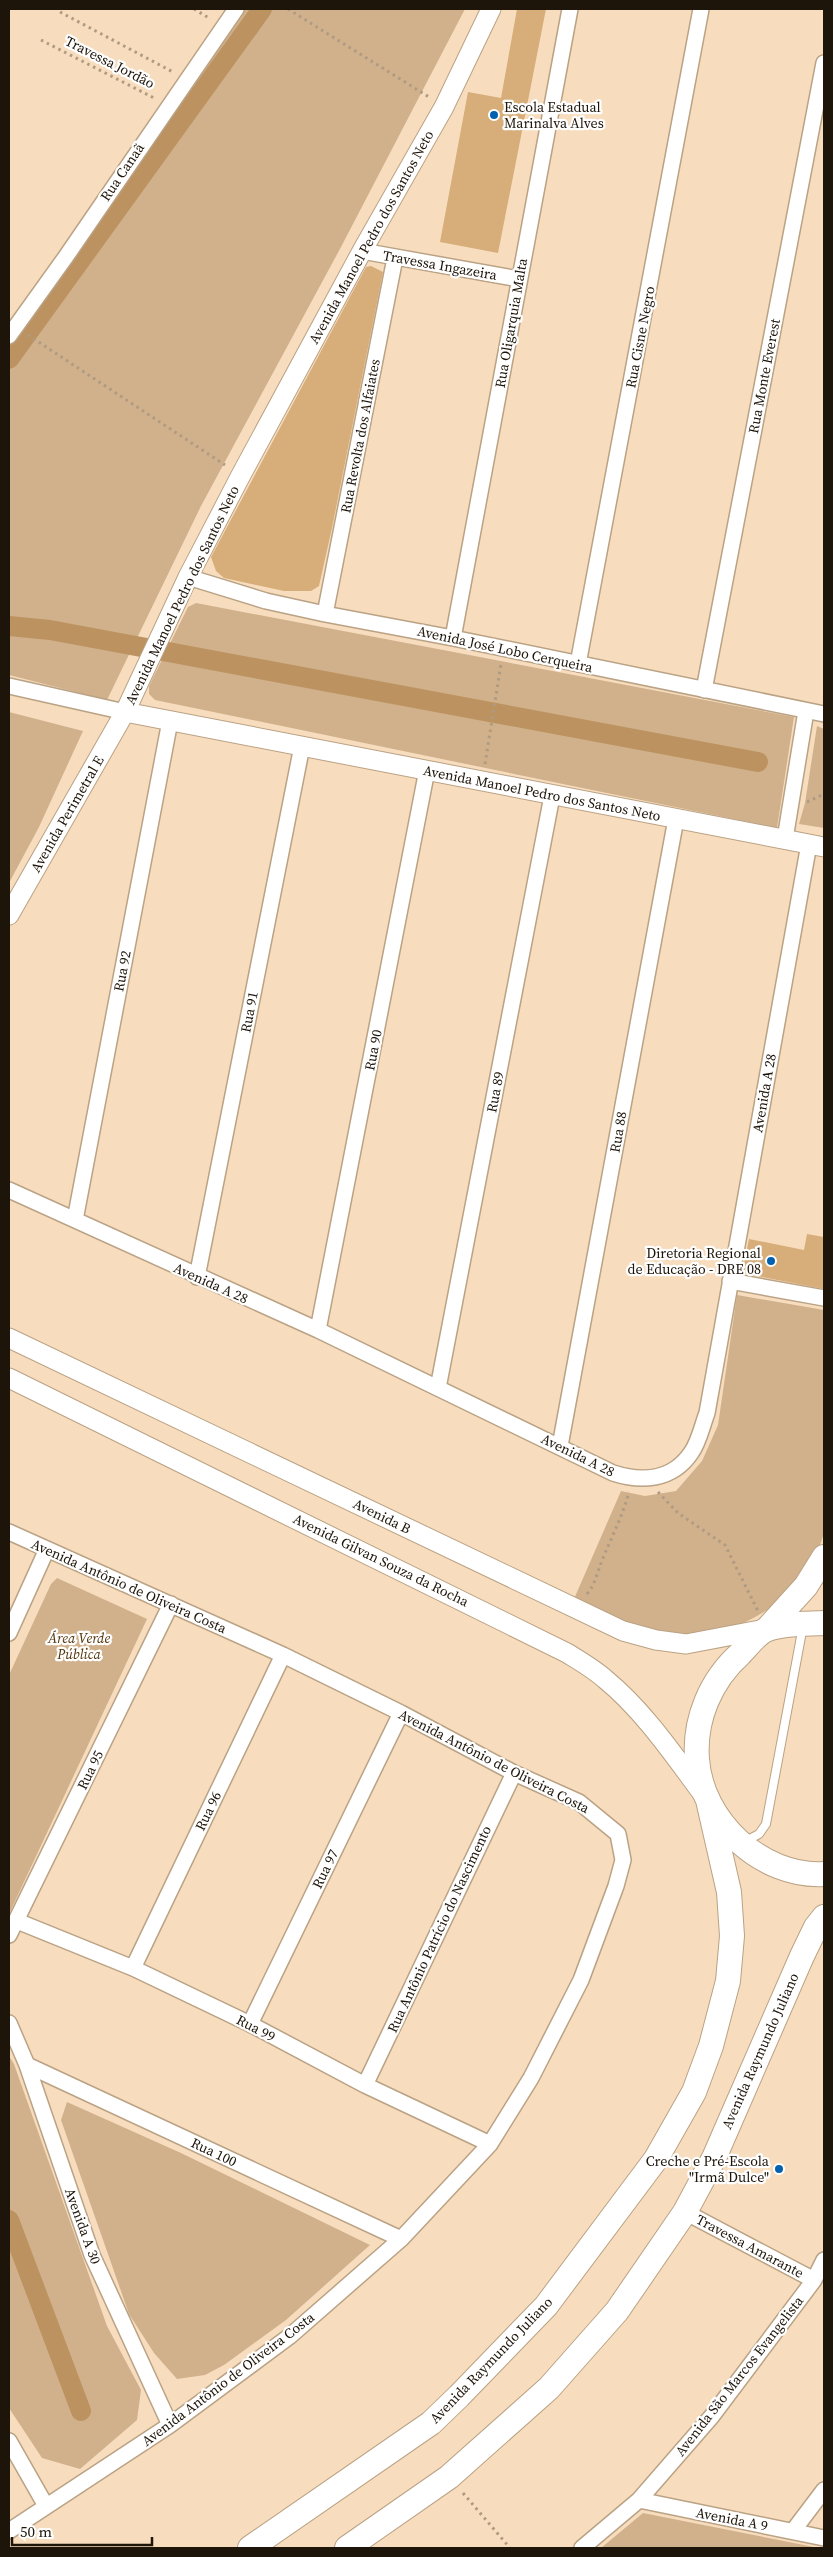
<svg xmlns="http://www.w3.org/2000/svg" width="833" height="2557" font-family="'Source Serif 4',serif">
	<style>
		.green { fill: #d1b18b }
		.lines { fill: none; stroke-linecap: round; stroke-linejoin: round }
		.canal { stroke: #bc9360; stroke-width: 20 }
		.building { fill: #d7ad79 }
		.service-casing { stroke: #baa284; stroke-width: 10 }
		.minor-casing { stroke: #baa284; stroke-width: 18 }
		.tertiary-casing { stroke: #baa284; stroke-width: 21 }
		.primary-casing { stroke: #baa284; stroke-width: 26 }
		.path { stroke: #af9a82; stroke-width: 3; stroke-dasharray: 2.5 4; stroke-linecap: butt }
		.service { stroke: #fff; stroke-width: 8 }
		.minor { stroke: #fff; stroke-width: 15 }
		.tertiary { stroke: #fff; stroke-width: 19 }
		.primary { stroke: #fff; stroke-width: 24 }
		.poi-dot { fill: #0161ae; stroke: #fff; stroke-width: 2 }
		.labels { text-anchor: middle; stroke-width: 4.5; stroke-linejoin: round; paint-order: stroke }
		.street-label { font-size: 14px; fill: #1e150a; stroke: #fff }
		.poi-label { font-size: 14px; fill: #1e150a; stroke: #fff; text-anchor: end }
		.park-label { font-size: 14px; font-style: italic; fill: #52350b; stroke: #fff }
	</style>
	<rect width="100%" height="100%" fill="#f7ddbe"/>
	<path class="green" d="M245,9H465L341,247L201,506L107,700L9,675V349Z
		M196,603L794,717L777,828L155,700L149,694V686L188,607Z
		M9,712L83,731L39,827L9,883Z
		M817,726L824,729V828L799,824L805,803Z
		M737,1295L824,1310V1533C820,1545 816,1558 809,1569C784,1607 733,1637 686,1634C647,1632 608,1617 574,1599L621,1491L645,1496L676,1491L702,1461L718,1425Z
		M57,1578L147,1619L9,1914V1675L51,1584Z
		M9,2056L14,2064L107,2326L141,2390L137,2420L80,2469L42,2458L9,2408Z
		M67,2102L181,2153L370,2245L286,2320L224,2365L205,2375L177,2379L154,2353L129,2314L61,2120Z
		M643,2513L819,2548H601Z"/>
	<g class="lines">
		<path class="canal" d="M9,359L262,9
			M9,626L50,630L758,762
			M9,2220L81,2411"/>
	</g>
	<path class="building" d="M517,9H546L498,253L440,242L468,92L501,98Z
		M371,266L383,272L332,528L319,586L311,591H284L224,578L216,571L211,557L366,267Z
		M807,1234L824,1237V1289L742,1273L749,1239L804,1250Z"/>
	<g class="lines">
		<defs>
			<path id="service" d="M746,1841L759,1834L766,1824L803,1626"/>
			<path id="minor" d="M362,251L519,279
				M9,336L65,258L236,9
				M188,577L266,601L325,614L453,638L824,714
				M325,614L395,258
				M453,638L570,9
				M578,664L701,9
				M9,686L125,712
				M704,690L824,63
				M785,839L806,711
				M9,1190L318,1330L613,1473C641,1482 672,1481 691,1453C699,1442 702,1426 707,1413L809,844
				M75,1220L170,721
				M197,1277L302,746
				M730,1281L824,1298
				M318,1330L427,770
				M438,1388L552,796
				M560,1446L676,819
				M9,1532L283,1655L401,1713L514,1773L579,1802L618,1834L623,1860L616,1886L581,1980L531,2078L490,2144L401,2239L290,2336L170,2425L9,2531
				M9,1633L47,1549
				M17,1921L133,1968L250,2024L365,2085L490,2144
				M9,1935L171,1604
				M133,1968L283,1655
				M9,2023L27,2065L92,2255L170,2425
				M250,2024L401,1713
				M27,2065L401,2239
				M365,2085L514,1773
				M685,2212L814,2280
				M9,2441L46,2506
				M639,2500L824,2538
				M793,2531L824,2490
				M582,2548L639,2500L712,2416L814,2280L824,2260"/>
			<path id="tertiary" d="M125,712L824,847
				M9,915L125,712L188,577L241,475L362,251L444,107L491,9
				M9,1338L623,1631L656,1640L686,1644L765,1629
				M9,1378L567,1653C580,1661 594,1669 605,1679C643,1710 673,1754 702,1793"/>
			<path id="primary" d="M824,1623C807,1624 784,1623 768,1629C758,1632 747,1647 740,1654C711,1680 694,1719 697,1759C701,1821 762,1878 824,1874
				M767,1629L806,1586L824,1557
				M250,2548L431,2423L459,2396L546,2306L656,2159L694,2092L711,2046L728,1981L732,1936L729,1892L708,1800
				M347,2548L449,2477L549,2388L617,2311L685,2212L714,2158L802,1956L816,1927L824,1917"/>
		</defs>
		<use href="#service" class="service-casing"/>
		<use href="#minor" class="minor-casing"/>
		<use href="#tertiary" class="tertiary-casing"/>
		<use href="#primary" class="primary-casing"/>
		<path class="path" d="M194,9L209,18
			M288,9L429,97
			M60,12L173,72
			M41,40L156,99
			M28,335L225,465
			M485,764L501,664
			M807,802L824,794
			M658,1492L678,1513L725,1545L758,1611
			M587,1594C596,1583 597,1572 603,1558C612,1536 623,1515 629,1492
			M463,2493L510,2548"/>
		<use href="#service" class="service"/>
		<use href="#minor" class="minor"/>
		<use href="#tertiary" class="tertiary"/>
		<use href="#primary" class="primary"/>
	</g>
	<g class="poi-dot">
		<circle cx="494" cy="115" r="5"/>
		<circle cx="771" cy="1261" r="5"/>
		<circle cx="779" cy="2169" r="5"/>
	</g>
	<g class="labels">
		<g class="street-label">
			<text transform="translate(110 62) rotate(27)" y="5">Travessa Jordão</text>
			<text transform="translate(122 172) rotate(-56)" y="5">Rua Canaã</text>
			<text transform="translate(371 237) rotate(-61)" y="5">Avenida Manoel Pedro dos Santos Neto</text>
			<text transform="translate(440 265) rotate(10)" y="5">Travessa Ingazeira</text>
			<text transform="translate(511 323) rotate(-80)" y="5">Rua Oligarquia Malta</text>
			<text transform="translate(640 337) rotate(-79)" y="5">Rua Cisne Negro</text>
			<text transform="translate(764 376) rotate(-79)" y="5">Rua Monte Everest</text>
			<text transform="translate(360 436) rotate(-79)" y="5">Rua Revolta dos Alfaiates</text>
			<text transform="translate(182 595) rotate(-64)" y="5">Avenida Manoel Pedro dos Santos Neto</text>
			<text transform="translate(505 649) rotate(12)" y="5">Avenida José Lobo Cerqueira</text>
			<text transform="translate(542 793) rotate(11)" y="5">Avenida Manoel Pedro dos Santos Neto</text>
			<text transform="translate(67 814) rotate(-60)" y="5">Avenida Perimetral E</text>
			<text transform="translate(122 971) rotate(-79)" y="5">Rua 92</text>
			<text transform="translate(249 1012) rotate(-79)" y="5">Rua 91</text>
			<text transform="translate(373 1050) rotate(-79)" y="5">Rua 90</text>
			<text transform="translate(495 1092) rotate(-79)" y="5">Rua 89</text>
			<text transform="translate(764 1093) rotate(-80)" y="5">Avenida A 28</text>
			<text transform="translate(618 1132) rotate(-80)" y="5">Rua 88</text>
			<text transform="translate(211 1283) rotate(24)" y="5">Avenida A 28</text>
			<text transform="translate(578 1455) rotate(26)" y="5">Avenida A 28</text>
			<text transform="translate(382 1516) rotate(26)" y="5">Avenida B</text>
			<text transform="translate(381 1560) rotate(26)" y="5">Avenida Gilvan Souza da Rocha</text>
			<text transform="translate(129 1586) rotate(24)" y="5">Avenida Antônio de Oliveira Costa</text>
			<text transform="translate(494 1761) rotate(27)" y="5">Avenida Antônio de Oliveira Costa</text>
			<text transform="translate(90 1770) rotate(-64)" y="5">Rua 95</text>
			<text transform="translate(208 1811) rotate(-64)" y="5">Rua 96</text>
			<text transform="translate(325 1869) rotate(-64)" y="5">Rua 97</text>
			<text transform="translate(439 1929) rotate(-65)" y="5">Rua Antônio Patrício do Nascimento</text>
			<text transform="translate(256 2028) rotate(27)" y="5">Rua 99</text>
			<text transform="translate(760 2051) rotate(-66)" y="5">Avenida Raymundo Juliano</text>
			<text transform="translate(214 2152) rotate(25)" y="5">Rua 100</text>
			<text transform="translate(83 2226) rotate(70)" y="5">Avenida A 30</text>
			<text transform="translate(750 2246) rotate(28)" y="5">Travessa Amarante</text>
			<text transform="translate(491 2360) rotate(-46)" y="5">Avenida Raymundo Juliano</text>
			<text transform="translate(739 2376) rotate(-52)" y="5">Avenida São Marcos Evangelista</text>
			<text transform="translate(228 2379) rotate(-37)" y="5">Avenida Antônio de Oliveira Costa</text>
			<text transform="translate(732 2519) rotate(11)" y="5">Avenida A 9</text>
		</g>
		<g class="poi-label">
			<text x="504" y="112" text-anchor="start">Escola Estadual<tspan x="504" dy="16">Marinalva Alves</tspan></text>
			<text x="761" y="1258">Diretoria Regional<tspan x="761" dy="16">de Educação - DRE 08</tspan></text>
			<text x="769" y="2166">Creche e Pré-Escola<tspan x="769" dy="16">"Irmã Dulce"</tspan></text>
		</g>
		<g class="park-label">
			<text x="79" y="1643">Área Verde<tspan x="79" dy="16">Pública</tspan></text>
		</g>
	</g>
	<rect width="833" height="2557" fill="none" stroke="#1e150a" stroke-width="20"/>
	<path d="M12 2537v8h140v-8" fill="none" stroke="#1e150a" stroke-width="2.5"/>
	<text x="20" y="2537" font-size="15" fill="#1e150a" stroke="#ffffff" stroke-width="4" paint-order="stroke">50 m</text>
</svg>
